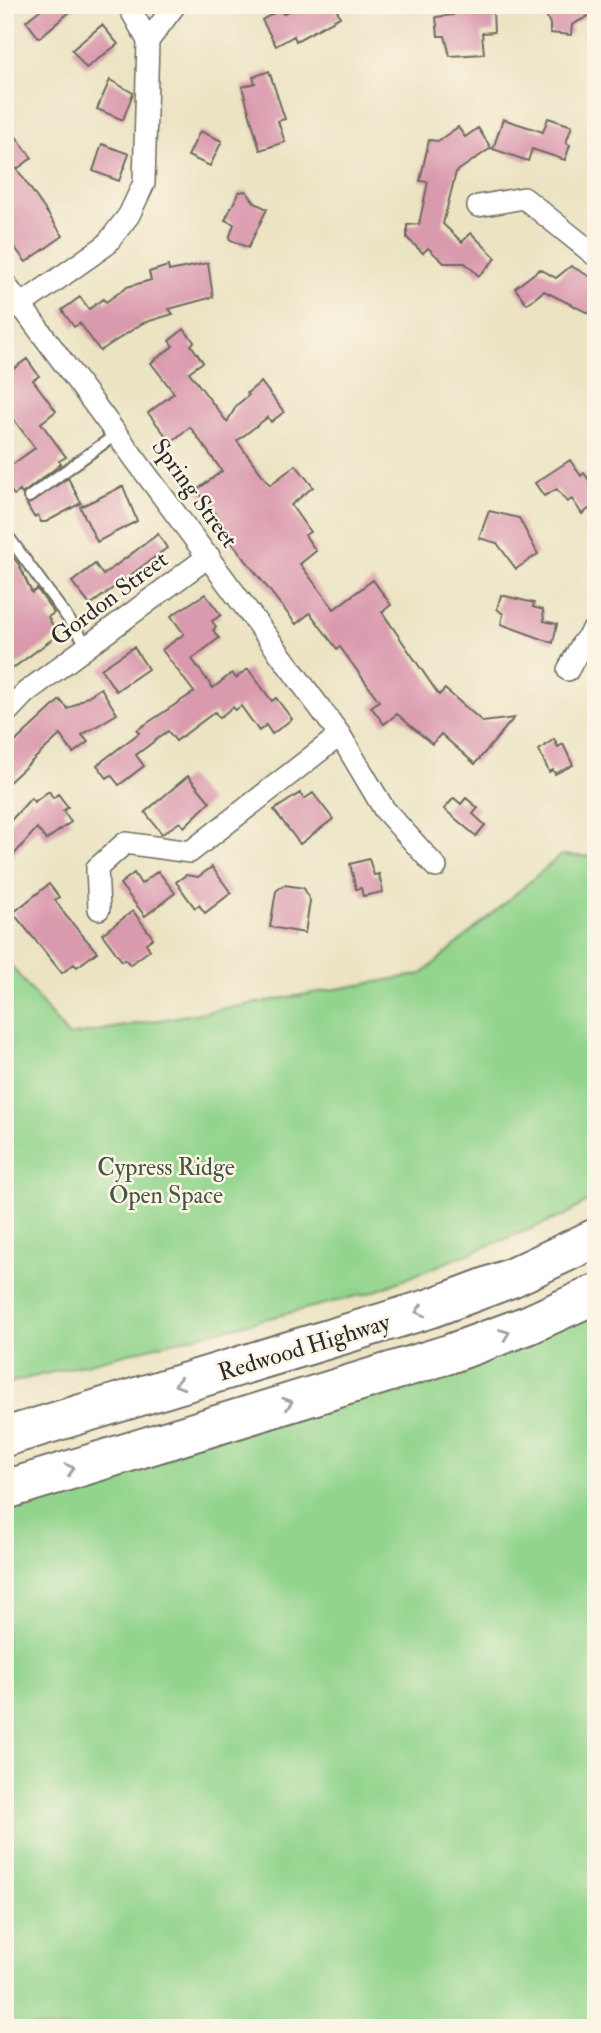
<svg xmlns="http://www.w3.org/2000/svg" width="601" height="2033" font-family="'IM FELL Double Pica',serif">
	<style>
		.green { fill: #92d48c; stroke: #5e805c; stroke-width: 2 }
		.building { fill: #da9aae }
		.lines { fill: none; stroke-linecap: round; stroke-linejoin: round }
		.service-casing { stroke: #6e6b60; stroke-width: 14 }
		.minor-casing { stroke: #6e6b60; stroke-width: 24 }
		.motorway-casing { stroke: #6e6b60; stroke-width: 42 }
		.service { stroke: #fff; stroke-width: 10 }
		.minor { stroke: #fff; stroke-width: 21 }
		.motorway { stroke: #fff; stroke-width: 38 }
		.oneway { stroke: #a0a0a0 }
		.labels { text-anchor: middle; stroke-width: 5; stroke-linejoin: round; paint-order: stroke }
		.street-label { font-size: 24px; fill: #2b2b2b; stroke: #fcf5e5 }
		.park-label { font-size: 24px; fill: #455543; stroke: #fcf5e5 }
	</style>
	<rect width="100%" height="100%" fill="#fcf5e5"/>
	<filter id="ink" filterUnits="userSpaceOnUse"><feTurbulence type="fractalNoise" baseFrequency=".0143" numOctaves="2"/><feDisplacementMap in="SourceGraphic" scale="14" xChannelSelector="R" yChannelSelector="G"/><feConvolveMatrix kernelMatrix="1 2 1 2 8 2 1 2 1" color-interpolation-filters="sRGB"/></filter>
	<filter id="wash" filterUnits="userSpaceOnUse"><feTurbulence type="fractalNoise" baseFrequency=".00686" numOctaves="4" result="noise"/><feDisplacementMap in="SourceGraphic" scale="28" xChannelSelector="R" yChannelSelector="G"/><feGaussianBlur stdDeviation="1.57" result="paint"/><feColorMatrix in="noise" values="0 0 0 0 0 0 0 0 0 0 0 0 0 0 0 0 0 1.4 0 .05"/><feComposite in="paint" operator="in"/></filter>
	<g filter="url(#wash)">
		<rect width="100%" height="100%" fill="#ebe3c2"/>
		<path class="green" d="M561,855L596,857V1196L565,1215L373,1292L5,1384V958L68,1036L422,974Z
			M596,1294V2028H5V1490Z"/>
		<g id="blocks">
			<path class="building" d="M46,5H78L39,38L26,21Z
				M300,5H335L340,17L296,41L294,36L276,46L262,20L281,9L283,14Z
				M563,5H596V12L572,25L571,35L550,33V24L546,15Z
				M477,7L478,12L493,10L494,32L482,33L484,54L450,56L445,36H438L436,17L453,15V9Z
				M102,25L118,44L86,68L72,50Z
				M269,71L285,119L278,121L285,142L260,150L242,87L255,83L253,77Z
				M110,80L133,93L123,120L97,109Z
				M548,118L572,126L566,143L570,145L565,160L532,149L528,161L493,149L503,119L543,132Z
				M5,122L32,158L17,169L63,236L26,262L5,235Z
				M458,127L465,137L478,128L491,148L456,172L443,224L462,242L471,233L496,258L479,276L465,263H444L428,248L423,253L407,238V225L419,224L428,182L420,181L429,140L438,141Z
				M200,131L222,141L210,166L188,156Z
				M102,144L129,154L119,181L93,171Z
				M246,191L255,203L267,209L248,248L229,239L234,224L225,220L239,192Z
				M208,263L213,297L169,309L173,314L143,323L100,351L80,323L74,327L62,310L80,297L89,309L103,299L106,302L127,287L151,280L149,272L168,266L169,271Z
				M571,266L596,280V317L544,291L527,304L515,288L540,269L556,278Z
				M184,329L194,342L191,345L203,362L189,372L227,422L237,405L249,395L247,393L261,382L284,412L271,422L268,417L237,441L270,485L296,465L313,487L291,505L310,532L305,535L316,551L300,564L334,609L373,580L391,605L382,612L439,695L445,689L483,722L514,718L475,764L441,734L432,744L397,714L384,724L371,707L379,701L340,647L337,649L310,613L296,624L229,539L232,536L197,490L222,471L190,427L171,442L148,413L174,393L151,363L173,346L169,341Z
				M27,359L39,376L33,380L56,411L41,423L66,457L59,461L61,464L22,494L20,491L14,495L5,483V470L35,448L5,408V375Z
				M570,460L581,476L584,473L596,490V504L582,514L572,499L567,502L557,489L544,496L535,483Z
				M68,478L81,503L46,522H41L38,515L34,517L27,505Z
				M123,486L137,521L97,542L80,507Z
				M489,511L519,518L538,554L516,569L497,543L479,538Z
				M158,534L167,548L90,605L72,582L95,564L103,575Z
				M5,546L19,565L32,593L37,589L54,613L48,617L58,635L5,674Z
				M205,594L221,615L212,621L216,627L213,630L219,638L192,659L213,688L232,673L236,678L248,669L272,701L276,698L292,719L272,734L266,725L259,731L241,706L235,710L233,707L219,718L215,712L176,741L168,731L136,755L144,766L119,785L111,775L107,778L97,765L139,733L137,730L194,692L162,650L184,634L171,616Z
				M501,595L534,603L533,607L543,610L544,621L557,624L553,643L501,624L503,614L497,609Z
				M134,647L148,669L116,691L101,669Z
				M101,688L117,714L82,735L88,742L73,753L60,735L5,786V753L19,738L60,700L68,709Z
				M554,739L558,747L563,744L573,765L555,774L553,770L549,772L539,750Z
				M188,776L210,802L184,827L180,822L162,834L145,812Z
				M49,791L53,798L58,794L68,807L63,811L71,822L46,840L37,828L5,865V827L31,798L34,802Z
				M300,793L304,799L313,793L333,819L300,844L274,810Z
				M454,798L461,804L466,798L478,808L473,814L485,825L476,836L444,809Z
				M369,859L374,875L379,874L383,892L363,896L361,888L356,889L350,864Z
				M212,867L231,893L205,913L199,905L195,908L176,882L186,875L198,877Z
				M158,871L175,893L145,916L120,884L134,873L141,884Z
				M49,884L59,897L55,900L66,916L97,952L77,967L74,964L62,973L13,913Z
				M284,885L304,888L310,901L305,933L270,927L276,891Z
				M133,911L153,938L146,943L150,950L130,965L125,959L122,961L102,934Z"/>
		</g>
	</g>
	<g filter="url(#ink)">
		<use href="#blocks" fill-opacity="0" stroke="#6e6b60" stroke-width="2"/>
		<g class="lines">
			<defs>
				<path id="service" d="M29,497L118,433
					M5,532L88,646"/>
				<path id="minor" d="M148,41L175,5
					M478,206L524,198L596,256
					M5,284L340,735L384,809L436,867
					M5,310L21,305L106,245L129,215L144,183L148,41L128,5
					M568,670L582,644L596,626
					M9,710L25,693L209,556
					M99,909L97,868L125,843L190,852L340,735"/>
				<path id="motorway" d="M5,1437L431,1308L511,1278L596,1238
					M5,1490L449,1354L528,1325L596,1294"/>
			</defs>
			<use href="#service" class="service-casing"/>
			<use href="#minor" class="minor-casing"/>
			<use href="#motorway" class="motorway-casing"/>
			<use href="#service" class="service"/>
			<use href="#minor" class="minor"/>
			<use href="#motorway" class="motorway"/>
		</g>
		<defs><path id="oneway-chevron" d="M-2-3.5L2.5 0L-2 3.5" fill="none" stroke-width="1.6" stroke-linecap="round" stroke-linejoin="round" transform="scale(1.75)"/></defs>
		<g class="oneway">
			<use href="#oneway-chevron" transform="translate(420 1311) rotate(163)"/>
			<use href="#oneway-chevron" transform="translate(505 1334) rotate(-21)"/>
			<use href="#oneway-chevron" transform="translate(179 1384) rotate(163)"/>
			<use href="#oneway-chevron" transform="translate(288 1403) rotate(-17)"/>
			<use href="#oneway-chevron" transform="translate(70 1469) rotate(-17)"/>
		</g>
	</g>
	<g class="labels">
		<g class="street-label">
			<text transform="translate(195 493) rotate(54)" y="8">Spring Street</text>
			<text transform="translate(109 598) rotate(-37)" y="8">Gordon Street</text>
			<text transform="translate(304 1347) rotate(-17)" y="8">Redwood Highway</text>
		</g>
		<g class="park-label">
			<text x="166" y="1175">Cypress Ridge<tspan x="166" dy="28">Open Space</tspan></text>
		</g>
	</g>
	<rect width="601" height="2033" fill="none" stroke="#fcf5e5" stroke-width="28"/>
</svg>
